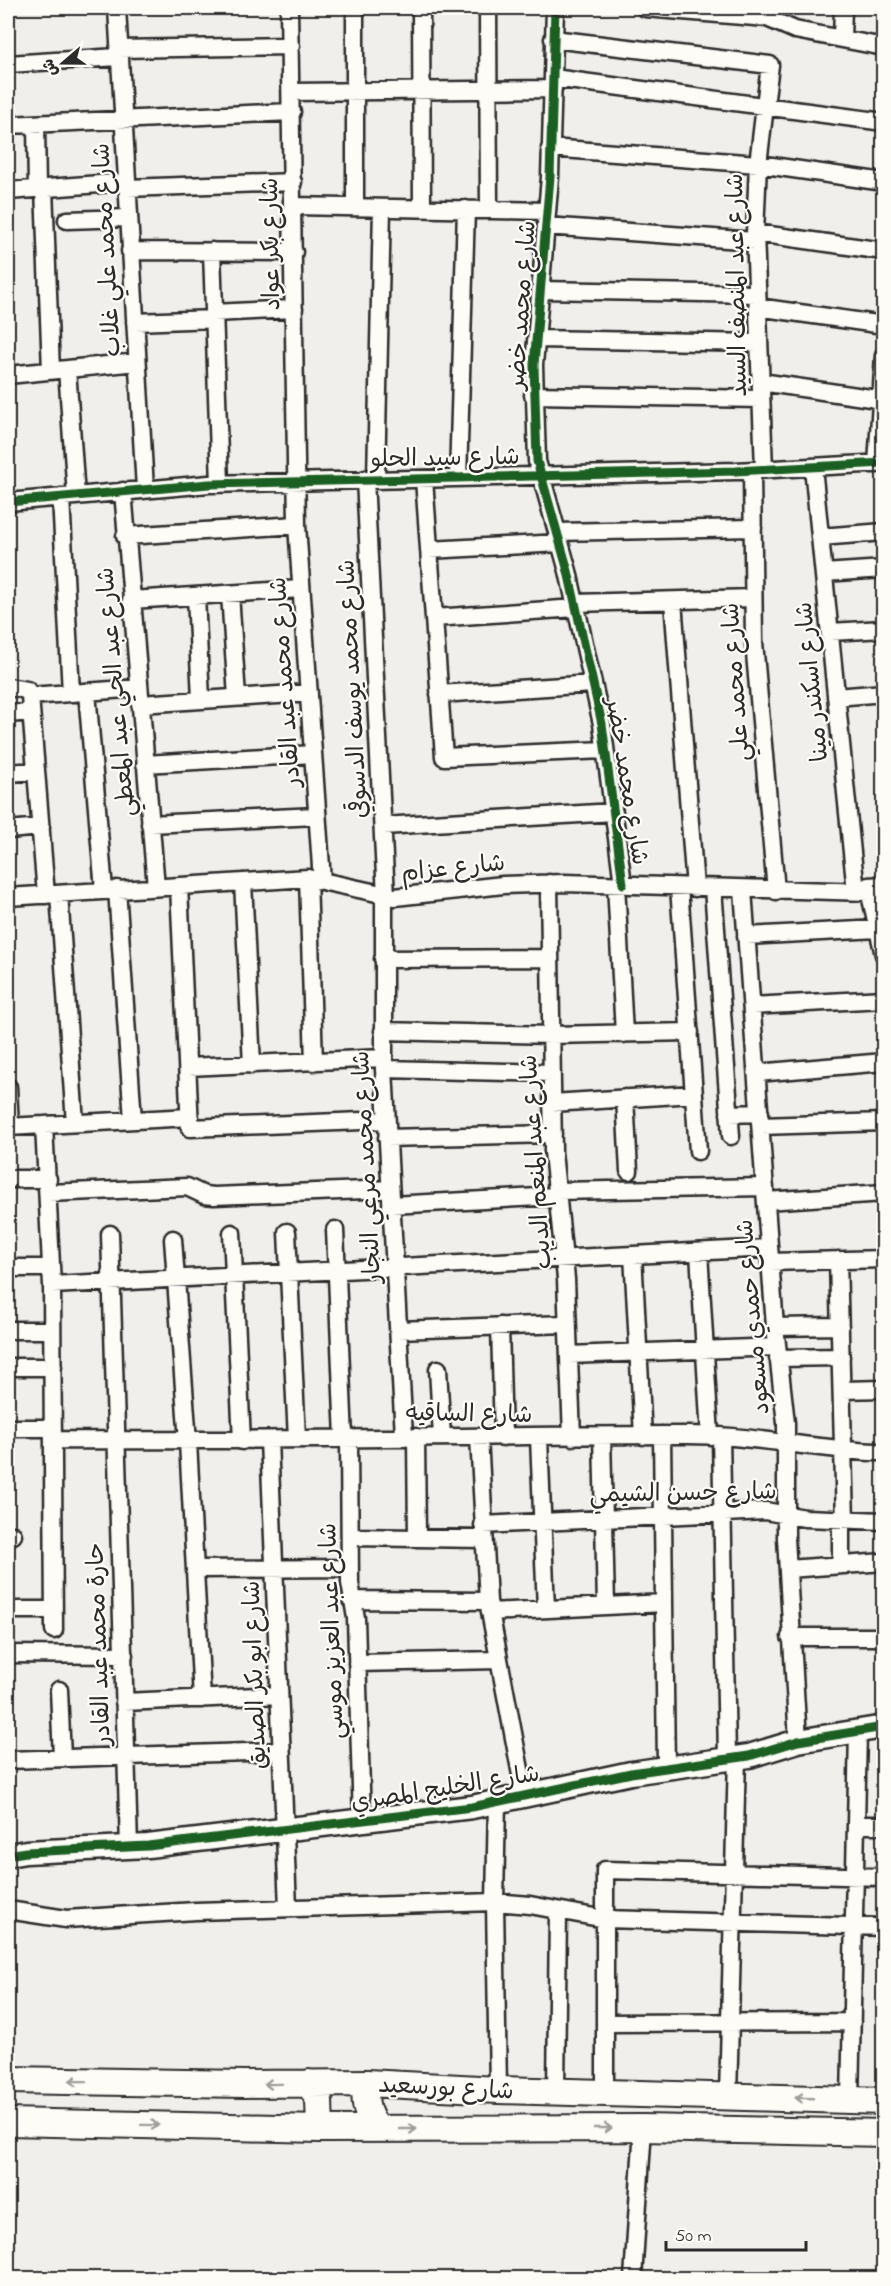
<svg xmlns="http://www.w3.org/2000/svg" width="891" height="2286" font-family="'Indie Flower','Playpen Sans Arabic',sans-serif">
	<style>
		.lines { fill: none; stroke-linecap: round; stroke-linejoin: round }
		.street-casing { stroke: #2b2b2b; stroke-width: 21 }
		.secondary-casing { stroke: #2b2b2b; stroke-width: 27 }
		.primary-casing { stroke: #2b2b2b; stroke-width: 30 }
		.street { stroke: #fdfcf7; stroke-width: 16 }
		.secondary { stroke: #fdfcf7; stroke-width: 22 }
		.primary { stroke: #fdfcf7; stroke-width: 26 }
		.cycleway-casing { stroke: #fdfcf7; stroke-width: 13 }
		.cycleway { stroke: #1b5e20; stroke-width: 9 }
		.oneway { stroke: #9e9e9b }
		.labels { text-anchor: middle; stroke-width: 4.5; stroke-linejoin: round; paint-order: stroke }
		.street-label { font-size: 24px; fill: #2b2b2b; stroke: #fdfcf7 }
	</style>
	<rect width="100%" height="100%" fill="#f0efeb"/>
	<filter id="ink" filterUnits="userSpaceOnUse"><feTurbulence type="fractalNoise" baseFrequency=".0167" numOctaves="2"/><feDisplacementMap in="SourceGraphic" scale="12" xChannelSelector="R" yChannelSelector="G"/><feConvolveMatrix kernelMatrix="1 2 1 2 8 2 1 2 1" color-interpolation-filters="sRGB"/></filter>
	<g filter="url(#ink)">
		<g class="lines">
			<defs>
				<path id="street" d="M117,8L145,489
					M289,8L297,525L322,881
					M355,8V207
					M421,8L422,208
					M488,8L489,210
					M555,8L550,177L534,365L537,461L568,571L602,724L623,884
					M645,8L767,18L795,30L884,47
					M553,39L770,65L758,164L755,233L764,469
					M842,39L843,8
					M118,49L291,46
					M8,64L118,57
					M553,78L884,122
					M292,92L553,89
					M36,124L37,189
					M8,125L292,112
					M550,148L758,164L884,182
					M44,188L51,371
					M127,188L293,182
					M8,191L126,182
					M294,206L547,211
					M67,220L128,218
					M546,226L755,241
					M755,233L884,251
					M130,251L294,252
					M212,251L220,484
					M540,290L757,294
					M757,307L884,325
					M214,313L294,309
					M135,322L214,319
					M537,339L759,343
					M67,369L76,496
					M8,375L137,362
					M761,382L884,400
					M533,395L761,399
					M877,464L884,355
					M813,467L856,892
					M752,470L754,642L776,891
					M458,478L466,209
					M365,479L386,896
					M376,479L382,208
					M424,479L444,757L605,750
					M123,491L156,887
					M61,497L71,693
					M8,502L209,484L736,471L884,463
					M557,532L753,528
					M125,536L297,525
					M820,537L884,532
					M429,550L560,543
					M824,573L884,569
					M230,594L237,697
					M196,596L201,699
					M131,600L301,589
					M673,601L695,888
					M575,603L753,598
					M434,618L576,608
					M830,632L884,629
					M8,687L27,690L30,696
					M87,692L104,890
					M439,694L593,684
					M30,696L46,895
					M30,696L139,688
					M836,697L884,693
					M140,704L309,693
					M8,714L31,712
					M145,764L313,754
					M8,773L36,771
					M150,824L317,816
					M383,826L614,812
					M8,830L41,827
					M308,878L314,1062
					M243,882L252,1065
					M549,883L553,1152L566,1279L572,1437
					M616,884L624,1034
					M884,885L868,886L884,955
					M179,886L190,1128L386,1120
					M679,887L698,1151
					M713,888L731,1136
					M117,889L133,1120
					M743,890L775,1327L786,1423V1538L798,1741
					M59,894L75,1123
					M384,896V1069L404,1436
					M8,897L308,878L395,897L503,885L564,883L869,892
					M746,936L878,929
					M383,959L550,958
					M752,1006L884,999
					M383,1031L551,1035L690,1032
					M188,1067L383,1058
					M384,1069L552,1073
					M757,1073L884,1062
					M8,1087L10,1127
					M625,1098L629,1171
					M552,1103L694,1094
					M729,1114L760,1113
					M44,1125L52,1285L54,1630
					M761,1126L884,1122
					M8,1127L190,1117
					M387,1138L553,1134
					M8,1179H48
					M557,1191L765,1187
					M48,1193L187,1187L204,1195L214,1196L390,1189
					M766,1201L884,1193
					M391,1205L557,1196
					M335,1230L344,1438
					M287,1232L297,1439
					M232,1233L242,1441
					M110,1234L129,1846
					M173,1239L188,1442L202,1699
					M699,1252L710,1436
					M633,1255L643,1436
					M838,1260L845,1521
					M770,1262L884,1259
					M8,1268H51
					M52,1285L769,1248
					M500,1326L503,1437
					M775,1327L840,1326
					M8,1330H52
					M398,1330L567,1324
					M569,1355L777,1347
					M778,1358L841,1357
					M8,1367H53
					M438,1369L442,1437
					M842,1390L884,1389
					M8,1428H53
					M662,1435L666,1768
					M602,1436L606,1606
					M721,1436L727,1758
					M349,1437L350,1583L356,1618L362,1822
					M416,1437L417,1538
					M479,1437L488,1601L525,1796
					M539,1438L546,1609
					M53,1440C262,1442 471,1435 680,1435C727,1434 774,1442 820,1447C841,1449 862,1453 884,1452
					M269,1440L288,1908
					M841,1521V1565
					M483,1525L765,1511L805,1518L884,1521
					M8,1535H13
					M351,1537L483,1539
					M195,1569L350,1568
					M788,1569L884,1562
					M351,1600L488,1601
					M8,1610H54
					M490,1612L664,1603
					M790,1637H884
					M8,1654L124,1655
					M357,1663L499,1660
					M59,1690L62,1758
					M124,1702L279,1695
					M8,1760L281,1751
					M497,1801L495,1902L498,2090
					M858,1825H884
					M8,1910L66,1919L196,1911L495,1902L530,1905L605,1919L884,1927
					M605,2023L852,2022
					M556,2092L558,1911
					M605,2093V1870L884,1877
					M728,2096L737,1757
					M850,2100L858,1732
					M633,2278L643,2128"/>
				<path id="secondary" d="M8,1855L26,1852L148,1846L472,1807L631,1773L749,1756L798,1741L884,1727"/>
				<path id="primary" d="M8,2080L244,2084L367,2083L498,2090L884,2101
					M309,2083L319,2100L320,2129
					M367,2083C363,2101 366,2115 378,2129
					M8,2122L320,2129L643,2128L884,2133"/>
			</defs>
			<use href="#street" class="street-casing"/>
			<use href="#secondary" class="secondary-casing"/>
			<use href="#primary" class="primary-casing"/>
			<use href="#street" class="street"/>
			<use href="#secondary" class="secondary"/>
			<use href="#primary" class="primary"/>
			<defs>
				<path id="cycleway" d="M555,8L550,177L534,365L537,461L568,571L602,724L623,884
					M8,502L209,484L736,471L884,463
					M8,1855L26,1852L148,1846L472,1807L631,1773L749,1756L798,1741L884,1727"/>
			</defs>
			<use href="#cycleway" class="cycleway-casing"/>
			<use href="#cycleway" class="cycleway"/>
		</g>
		<defs><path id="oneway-shaft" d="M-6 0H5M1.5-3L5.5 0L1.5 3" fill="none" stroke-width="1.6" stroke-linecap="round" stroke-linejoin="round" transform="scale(1.5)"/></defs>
		<g class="oneway">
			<use href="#oneway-shaft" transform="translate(78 2081) rotate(-179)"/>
			<use href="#oneway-shaft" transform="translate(273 2084) rotate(179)"/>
			<use href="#oneway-shaft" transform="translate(804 2098) rotate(-178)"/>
			<use href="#oneway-shaft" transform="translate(150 2125) rotate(1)"/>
			<use href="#oneway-shaft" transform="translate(603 2128)"/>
			<use href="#oneway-shaft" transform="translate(408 2129)"/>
		</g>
	</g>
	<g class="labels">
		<g class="street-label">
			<text transform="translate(270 244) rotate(-91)" y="8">شارع بكر عواد</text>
			<text transform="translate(106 250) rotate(-93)" y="8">شارع محمد علي غلاب</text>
			<text transform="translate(736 285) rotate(-91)" y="8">شارع عبد المنصف السيد</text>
			<text transform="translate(521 305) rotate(-86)" y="8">شارع محمد خضر</text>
			<text transform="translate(445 457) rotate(-1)" y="8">شارع سيد الحلو</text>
			<text transform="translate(284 682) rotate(-94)" y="8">شارع محمد عبد القادر</text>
			<text transform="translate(735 682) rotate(-94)" y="8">شارع محمد علي</text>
			<text transform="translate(811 682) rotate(-96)" y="8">شارع اسكندر مينا</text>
			<text transform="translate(352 689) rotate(-93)" y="8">شارع محمد يوسف الدسوقي</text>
			<text transform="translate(115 692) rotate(-95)" y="8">شارع عبد الحي عبد المعطي</text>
			<text transform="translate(628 781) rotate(81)" y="8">شارع محمد خضر</text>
			<text transform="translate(453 867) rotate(-6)" y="8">شارع عزام</text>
			<text transform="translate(535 1162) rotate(-94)" y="8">شارع عبد المنعم الديب</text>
			<text transform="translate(366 1167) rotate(-93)" y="8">شارع محمد مرعي النجار</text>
			<text transform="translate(752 1317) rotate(-95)" y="8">شارع حمدي مسعود</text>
			<text transform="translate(469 1413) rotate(1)" y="8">شارع الساقيه</text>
			<text transform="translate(683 1492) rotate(-1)" y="8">شارع حسن الشيمي</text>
			<text transform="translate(331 1631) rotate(-92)" y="8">شارع عبد العزيز موسي</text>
			<text transform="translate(98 1644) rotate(-92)" y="8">حارة محمد عبد القادر</text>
			<text transform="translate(254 1675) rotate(-92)" y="8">شارع ابو بكر الصديق</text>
			<text transform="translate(445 1787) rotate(-9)" y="8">شارع الخليج المصري</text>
			<text transform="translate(446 2087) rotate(3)" y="8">شارع بورسعيد</text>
		</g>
	</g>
	<rect width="891" height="2286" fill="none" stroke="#fdfcf7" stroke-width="30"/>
	<rect x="15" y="15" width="861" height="2256" fill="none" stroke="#2b2b2b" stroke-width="2" filter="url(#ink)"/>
	<g transform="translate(63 63) rotate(250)" stroke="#fdfcf7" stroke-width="4.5" paint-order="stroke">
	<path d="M0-4.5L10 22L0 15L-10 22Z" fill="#2b2b2b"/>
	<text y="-9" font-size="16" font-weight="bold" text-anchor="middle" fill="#2b2b2b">ش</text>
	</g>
	<path d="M666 2241v9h140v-9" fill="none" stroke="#2b2b2b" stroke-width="3"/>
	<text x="675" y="2241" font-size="18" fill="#2b2b2b" stroke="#fdfcf7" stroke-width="4.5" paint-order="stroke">50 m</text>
</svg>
